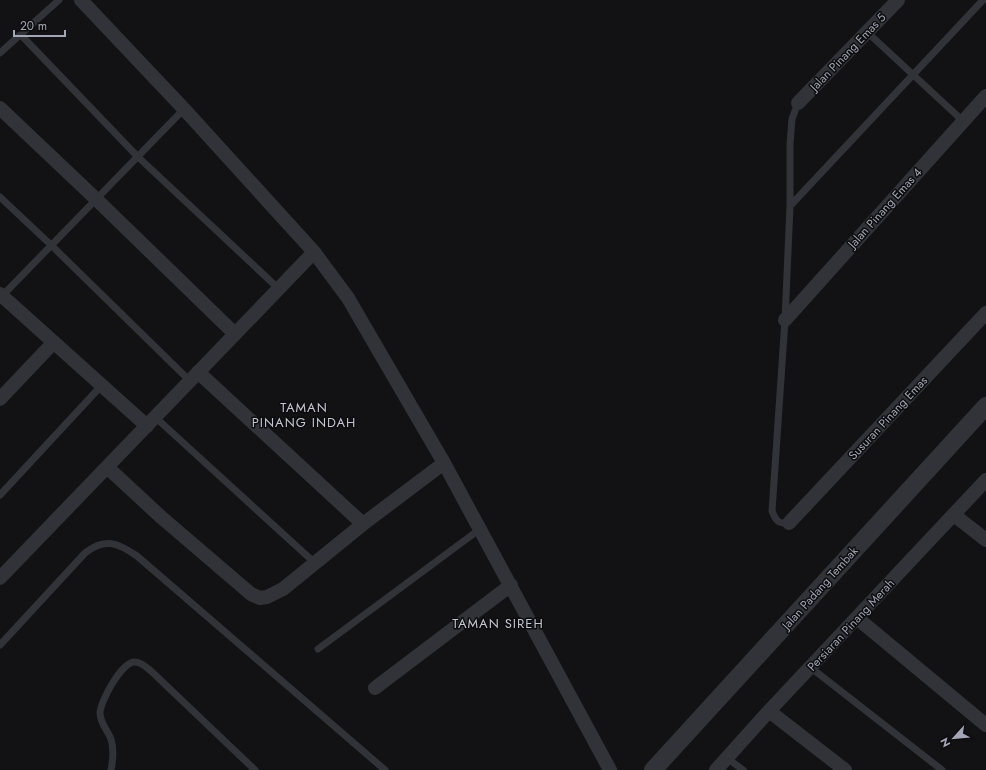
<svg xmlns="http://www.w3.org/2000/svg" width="986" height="770" font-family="Jost,sans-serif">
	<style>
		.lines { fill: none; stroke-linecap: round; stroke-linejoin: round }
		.service { stroke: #323338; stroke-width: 7 }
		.minor { stroke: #323338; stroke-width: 14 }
		.tertiary { stroke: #323338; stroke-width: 18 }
		.labels { text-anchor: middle; stroke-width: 3; stroke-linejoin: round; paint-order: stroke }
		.street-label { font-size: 12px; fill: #a2a6b5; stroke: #0d0c0e }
		.neighbourhood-label { font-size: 13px; letter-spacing: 1px; fill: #c3c5d1; stroke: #0d0c0e }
	</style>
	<rect width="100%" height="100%" fill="#121113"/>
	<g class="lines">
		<path class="service" d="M867,32L963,121
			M21,35L137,156L279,289
			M0,53L59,0
			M0,197L51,245L190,381
			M790,206L983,0
			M1,297L184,109
			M155,417L316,564
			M0,495L102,385
			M789,523C778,524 776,521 772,511L785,320L790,206V144L792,119L798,103
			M0,645L85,553C105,537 118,543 137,556L385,770
			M318,649L480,529
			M810,667L942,770
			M727,758L743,770
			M111,770C113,760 114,749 111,739C108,731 100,723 100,713C100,702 122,661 135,662C141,662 146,667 151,671L255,770"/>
		<path class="minor" d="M81,0L184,109L314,252L348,298L444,463L610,770
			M798,103L898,0
			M0,108L96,199L235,334
			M0,294L147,426
			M785,320L986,96
			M198,372L363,524
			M0,399L54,342
			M107,467L161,517L251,594L260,598L267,597L283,589L363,524L444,463
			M954,515L986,540
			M789,523L986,313
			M0,578L314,252
			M857,618L986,725
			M375,688L511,585
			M769,711L845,770
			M716,770L769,711L986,480"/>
		<path class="tertiary" d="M653,770L986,406"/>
	</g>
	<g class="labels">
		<g class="street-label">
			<text transform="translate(848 52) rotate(-46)" y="4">Jalan Pinang Emas 5</text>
			<text transform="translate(885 208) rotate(-48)" y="4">Jalan Pinang Emas 4</text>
			<text transform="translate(888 418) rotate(-47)" y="4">Susuran Pinang Emas</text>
			<text transform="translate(820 588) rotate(-48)" y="4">Jalan Padang Tembak</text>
			<text transform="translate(851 625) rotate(-47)" y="4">Persiaran Pinang Merah</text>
		</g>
		<g class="neighbourhood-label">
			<text x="304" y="412">TAMAN<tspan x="304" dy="15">PINANG INDAH</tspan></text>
			<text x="498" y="628">TAMAN SIREH</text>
		</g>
	</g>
	<g transform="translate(954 738) rotate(243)" stroke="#0d0c0e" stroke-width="3" paint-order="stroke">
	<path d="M0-3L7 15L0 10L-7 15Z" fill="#a2a6b5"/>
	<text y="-6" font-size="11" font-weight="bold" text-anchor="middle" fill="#a2a6b5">N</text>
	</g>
	<path d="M14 30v6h51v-6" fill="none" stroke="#a2a6b5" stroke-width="2"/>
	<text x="20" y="30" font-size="12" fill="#a2a6b5" stroke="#0d0c0e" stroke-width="3" paint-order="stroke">20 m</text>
</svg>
